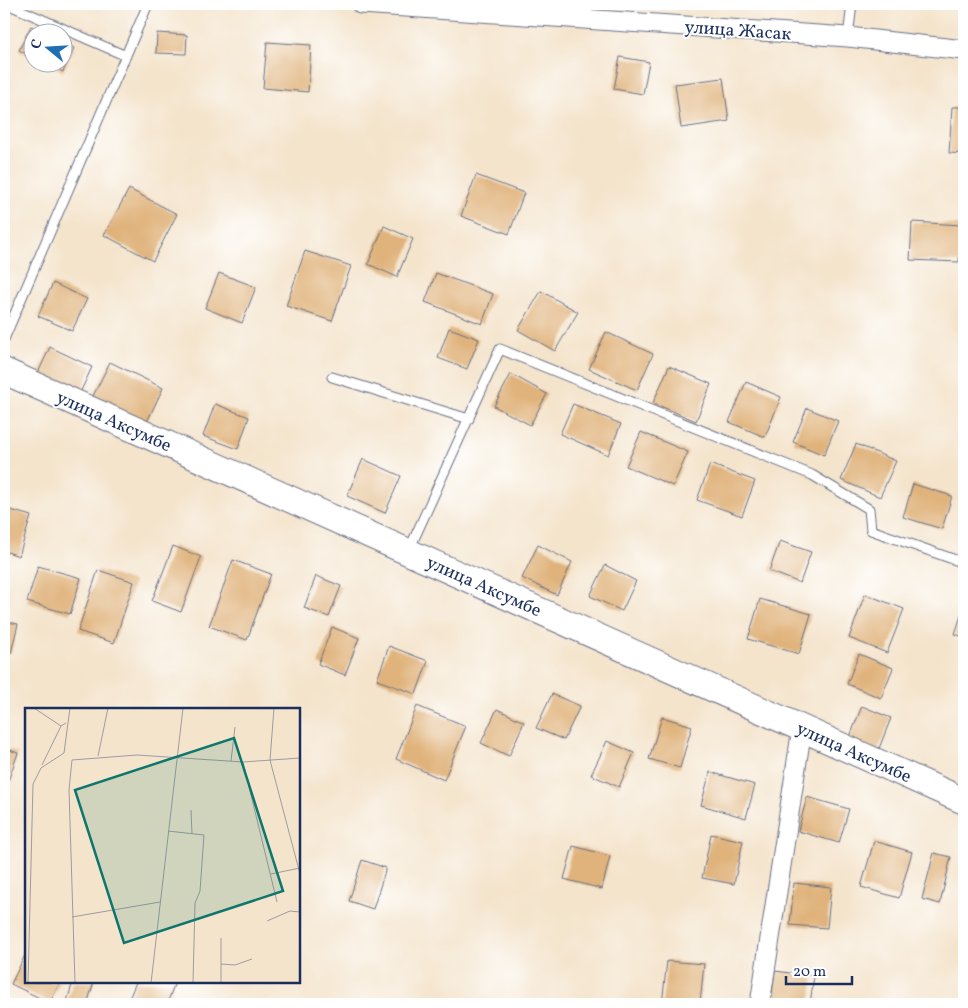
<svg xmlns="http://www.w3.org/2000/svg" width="968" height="1008" font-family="Vollkorn,serif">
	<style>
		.building { fill: #e0b37c }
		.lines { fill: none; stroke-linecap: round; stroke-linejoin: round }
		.lane-casing { stroke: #676e84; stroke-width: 11 }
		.street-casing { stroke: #676e84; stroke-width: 21 }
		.secondary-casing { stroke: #676e84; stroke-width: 28 }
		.lane { stroke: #fff; stroke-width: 9 }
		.street { stroke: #fff; stroke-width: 19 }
		.secondary { stroke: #fff; stroke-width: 26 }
		.labels { text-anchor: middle; stroke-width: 4; stroke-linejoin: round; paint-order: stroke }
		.street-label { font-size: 18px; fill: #1b2f5e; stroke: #fff }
		.inset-road { fill: none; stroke: #9d9ca0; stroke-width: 1 }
		.view { fill: #0f766e; fill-opacity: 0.15; stroke: #0f766e; stroke-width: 2.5 }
		.inset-edge { fill: none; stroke: #1b2f5e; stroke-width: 2.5 }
	</style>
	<rect width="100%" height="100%" fill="#fff"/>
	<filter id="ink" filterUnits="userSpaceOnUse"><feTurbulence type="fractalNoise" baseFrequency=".02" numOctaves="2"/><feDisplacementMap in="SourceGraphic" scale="10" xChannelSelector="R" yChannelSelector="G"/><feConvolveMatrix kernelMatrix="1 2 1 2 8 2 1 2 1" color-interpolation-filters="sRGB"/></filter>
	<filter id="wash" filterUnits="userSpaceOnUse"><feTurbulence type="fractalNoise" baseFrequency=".0096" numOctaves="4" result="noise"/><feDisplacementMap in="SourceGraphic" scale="20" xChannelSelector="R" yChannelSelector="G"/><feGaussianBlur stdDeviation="1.12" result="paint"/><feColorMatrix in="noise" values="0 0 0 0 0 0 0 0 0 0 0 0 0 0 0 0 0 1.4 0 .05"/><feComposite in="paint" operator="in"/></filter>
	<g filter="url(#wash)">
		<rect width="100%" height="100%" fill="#f4e4cc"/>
		<g id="blocks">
			<path class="building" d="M31,26L44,32H32V57L19,50Z
				M157,33L187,35L186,54L156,53Z
				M62,42L74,48L63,72L44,62H62Z
				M267,42L311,45L308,92L263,88Z
				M620,57L649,62L643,94L614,89Z
				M723,78L729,121L681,128L675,84Z
				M952,107H964V154L949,153Z
				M476,175L524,193L509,234L461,216Z
				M129,189L177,214L153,261L104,235Z
				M912,222L961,225L959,262L910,260Z
				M384,226L413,239L397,277L368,264Z
				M305,251L351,266L332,321L286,306Z
				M219,273L256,287L242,323L205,308Z
				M436,273L493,294L482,324L425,302Z
				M53,283L87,299L72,331L38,316Z
				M541,291L578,312L555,351L518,330Z
				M449,328L479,339L467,369L438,358Z
				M606,332L653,354L637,390L589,369Z
				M50,347L92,367L79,395L37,375Z
				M110,362L163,388L145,426L91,400Z
				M669,366L711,384L696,421L653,403Z
				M511,374L547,394L530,425L494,406Z
				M746,382L781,397L765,437L729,422Z
				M215,404L249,417L238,449L203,436Z
				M573,404L621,424L608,455L560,434Z
				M807,408L838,421L824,455L793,442Z
				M641,432L688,452L673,486L626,466Z
				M856,444L896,461L880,497L841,480Z
				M363,459L401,476L385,513L347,496Z
				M710,464L755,481L742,516L697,500Z
				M913,484L952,496L942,529L903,517Z
				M4,508L31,516L19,556L4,551Z
				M780,541L811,552L800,583L769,571Z
				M538,545L572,562L557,595L522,578Z
				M173,546L201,557L181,612L152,601Z
				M233,560L271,574L247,640L209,626Z
				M605,565L636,581L622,611L590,596Z
				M38,566L81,578L70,614L27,602Z
				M98,570L134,582L114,643L78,631Z
				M316,576L341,586L329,617L304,608Z
				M865,594L904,609L887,653L849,638Z
				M760,599L811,614L799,654L748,639Z
				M964,606V637L955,634Z
				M4,621L18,624L11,653L4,652Z
				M332,627L359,638L345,675L318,664Z
				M389,646L428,661L416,694L377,680Z
				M859,654L893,668L881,698L847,684Z
				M552,694L580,706L564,740L536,728Z
				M417,706L466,726L444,780L396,759Z
				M862,706L891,718L878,751L849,739Z
				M497,709L524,722L509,756L481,743Z
				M662,717L692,726L680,768L649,759Z
				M607,741L634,753L619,787L591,775Z
				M4,748L18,753L8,781L4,779Z
				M710,772L755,785L746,818L701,805Z
				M807,797L849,809L839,843L798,831Z
				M711,834L743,841L734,884L702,878Z
				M874,841L912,852L899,898L861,887Z
				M573,846L610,856L602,889L564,879Z
				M934,853L951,857L940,904L922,899Z
				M362,860L386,868L373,909L349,901Z
				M794,883L831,887L827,928L790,925Z
				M26,953V982H60L50,1003L11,984Z
				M667,961L704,964L700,1004H662Z
				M775,971L814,976L810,1004L771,1002Z
				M73,982H94L87,1004H66Z
				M136,982H175L167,1004H127Z"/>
		</g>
	</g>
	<g filter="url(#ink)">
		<use href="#blocks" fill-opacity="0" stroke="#676e84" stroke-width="1"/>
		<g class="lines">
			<defs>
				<path id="lane" d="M7,4L126,56
					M848,37L852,4
					M4,339L148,4
					M332,377L469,419
					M409,550L500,349L812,475L869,509L871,530L964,563"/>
				<path id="street" d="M361,4L848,37L964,50
					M760,1004L802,728"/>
				<path id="secondary" d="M4,371L964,801"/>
			</defs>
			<use href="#lane" class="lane-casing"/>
			<use href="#street" class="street-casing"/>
			<use href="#secondary" class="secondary-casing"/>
			<use href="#lane" class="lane"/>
			<use href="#street" class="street"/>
			<use href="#secondary" class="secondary"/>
		</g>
	</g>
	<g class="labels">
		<g class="street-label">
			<text transform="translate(738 30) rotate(4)" y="6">улица Жасак</text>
			<text transform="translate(114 421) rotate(24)" y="6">улица Аксумбе</text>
			<text transform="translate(484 586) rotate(24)" y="6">улица Аксумбе</text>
			<text transform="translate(854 752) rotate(24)" y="6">улица Аксумбе</text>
		</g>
	</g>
	<g transform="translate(25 708)">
		<rect width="275" height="275" fill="#f4e4cc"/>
		<path class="inset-road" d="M9,0L36,18M249,0L245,52L275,166M73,48L83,0M206,53L210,19M218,54L252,194M17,57L36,18L41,15M166,102L167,126M143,123L179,127L175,183L170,195L168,275M246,166L275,160M47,209L135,194M242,213L265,203L275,204M196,256L210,257L227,251M3,275L8,76L16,60L39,45L45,0M50,275L44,82L47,52L112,47L218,54L275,50M126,275L158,0M196,275V230"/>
		<path class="view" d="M209,30L258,183L99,235L50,82Z"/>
		<rect width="275" height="275" class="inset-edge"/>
	</g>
	<rect width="968" height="1008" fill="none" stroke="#fff" stroke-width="20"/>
	<g transform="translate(48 48) rotate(288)"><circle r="24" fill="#ffffff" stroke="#a4acbf"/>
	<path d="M0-4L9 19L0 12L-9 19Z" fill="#1f6fb2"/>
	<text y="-8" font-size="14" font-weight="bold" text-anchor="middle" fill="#1b2f5e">С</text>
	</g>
	<path d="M786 976v8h66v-8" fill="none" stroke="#1b2f5e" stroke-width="2.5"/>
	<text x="793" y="976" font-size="15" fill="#1b2f5e" stroke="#ffffff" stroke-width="4" paint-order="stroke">20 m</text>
</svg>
